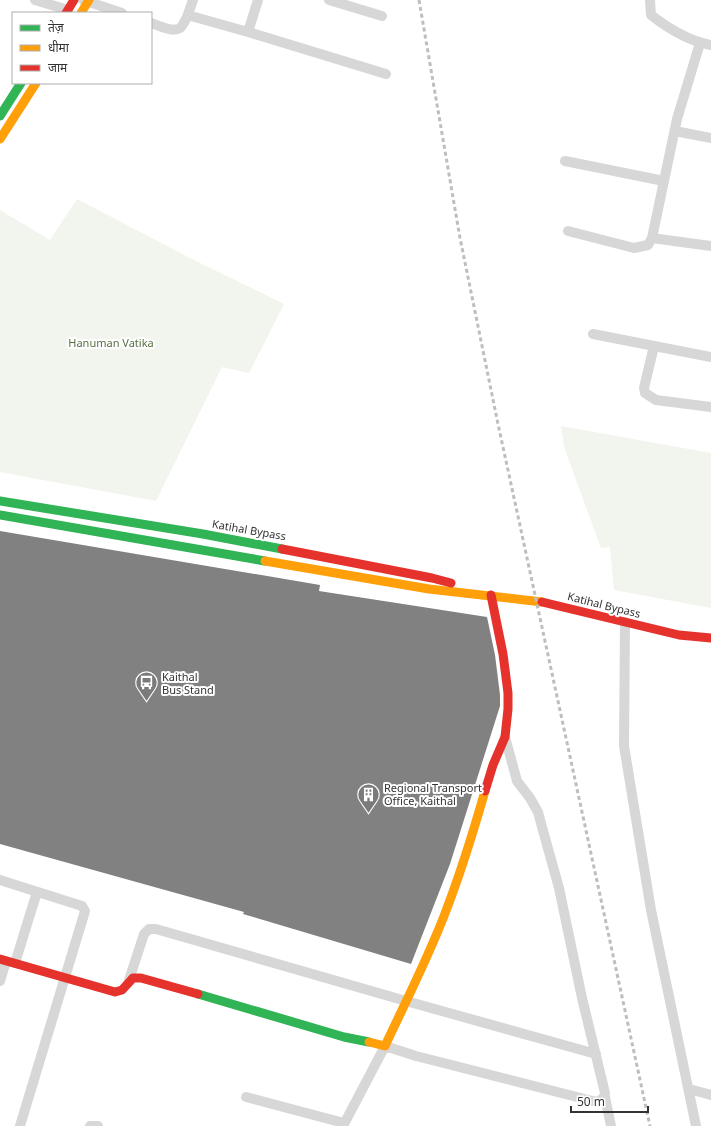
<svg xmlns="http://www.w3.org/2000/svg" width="711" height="1126" font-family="'Noto Sans','Noto Sans Devanagari',sans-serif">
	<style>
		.green { fill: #f1f5ed }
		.building { fill: #818181 }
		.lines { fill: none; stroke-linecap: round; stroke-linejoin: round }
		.street { stroke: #d7d7d7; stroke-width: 10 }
		.fast { stroke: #30b455; stroke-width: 9 }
		.slow { stroke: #ff9f0a; stroke-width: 9 }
		.jam { stroke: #e5322d; stroke-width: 9 }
		.rail { stroke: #bebebe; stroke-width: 3; stroke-dasharray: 4 3; stroke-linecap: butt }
		.labels { text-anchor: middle; stroke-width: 4; stroke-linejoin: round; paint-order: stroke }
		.park-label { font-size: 11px; fill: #56703f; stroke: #fff }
		.street-label { font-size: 11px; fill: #333; stroke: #fff }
		.poi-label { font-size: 11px; fill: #333; stroke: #fff; text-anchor: start }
	</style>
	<rect width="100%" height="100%" fill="#fff"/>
	<path class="green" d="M77,199L192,259L284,304L249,373L222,367L156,501L0,472V210L50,240Z
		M561,426L711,453V608L614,590L610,547L601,548L564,447Z"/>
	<path class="building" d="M0,531L320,585L319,591L487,617L495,655L500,695V706L450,864L411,964L243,914L244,912L0,844Z"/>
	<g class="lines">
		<path class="street" d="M35,0L68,10
			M83,0L122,13
			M329,0L382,16
			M650,0L651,15C669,29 688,41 711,45
			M187,17L193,0
			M151,23C158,25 173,33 180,28C183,26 185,20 187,17L191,16L248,32L386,74
			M248,32L258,0
			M675,131L711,138
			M565,161L664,181
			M568,231L634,248L648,245L652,238L677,119L700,43
			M652,238L711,246
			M593,334L711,357
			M654,346L644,388L645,393L656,400L711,407
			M625,622L624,746L651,910L696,1126
			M0,880L82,906L85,911L20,1126
			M15,963L37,892
			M129,980L144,934L149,929H156L406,1001L596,1054
			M0,981L6,961
			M689,1089L711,1095
			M246,1097L344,1123
			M605,1097L611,1126
			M90,1126H98
			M343,1126L385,1046L416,1056L577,1097C587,1100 603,1107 605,1093L582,998L559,888L542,827L538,812L530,798L517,781L505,737"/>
		<path class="fast" d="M0,116L21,83
			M0,501L203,534L282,549
			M0,515L265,561
			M198,994L344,1037L369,1042"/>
		<path class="slow" d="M81,13L89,0
			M0,139L36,83
			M265,561L429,589L542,602
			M369,1042L385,1046C405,1003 427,960 444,916C460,875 473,833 485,791"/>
		<path class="jam" d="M66,13L74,0
			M282,549L432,578L451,583
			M542,602L679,635L711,638
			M485,791L493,765L505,737L508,709V693L503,654L491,595
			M0,959L115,992L122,990L133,978H141L198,994"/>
		<path class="rail" d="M419,0L460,238L498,424L650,1126"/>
	</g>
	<defs>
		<symbol id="bus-pin" viewBox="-11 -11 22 30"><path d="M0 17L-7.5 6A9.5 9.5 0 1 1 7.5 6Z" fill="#7a7a7a" stroke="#fff"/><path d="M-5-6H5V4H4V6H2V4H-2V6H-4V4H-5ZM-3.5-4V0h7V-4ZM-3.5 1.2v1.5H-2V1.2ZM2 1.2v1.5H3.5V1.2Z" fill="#fff"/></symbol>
		<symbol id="building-pin" viewBox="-11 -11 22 30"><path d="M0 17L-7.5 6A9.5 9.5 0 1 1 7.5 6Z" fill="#7a7a7a" stroke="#fff"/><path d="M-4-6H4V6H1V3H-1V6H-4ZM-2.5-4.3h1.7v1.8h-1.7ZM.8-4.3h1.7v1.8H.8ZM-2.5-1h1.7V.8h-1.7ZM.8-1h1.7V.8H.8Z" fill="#fff"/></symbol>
	</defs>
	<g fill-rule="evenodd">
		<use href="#bus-pin" x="134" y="670" width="25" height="34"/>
		<use href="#building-pin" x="356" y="782" width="25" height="34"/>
	</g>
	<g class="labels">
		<g class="park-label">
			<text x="111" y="347">Hanuman Vatika</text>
		</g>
		<g class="street-label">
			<text transform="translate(249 530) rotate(10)" y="4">Katihal Bypass</text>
			<text transform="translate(604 605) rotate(14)" y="4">Katihal Bypass</text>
		</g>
		<g class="poi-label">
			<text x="162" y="681">Kaithal<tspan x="162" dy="13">Bus Stand</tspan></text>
			<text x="384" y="792">Regional Transport<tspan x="384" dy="13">Office, Kaithal</tspan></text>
		</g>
	</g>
	<rect x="12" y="12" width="140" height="72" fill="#ffffff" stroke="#adadad"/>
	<rect x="20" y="25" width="20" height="6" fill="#30b455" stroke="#adadad"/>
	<text x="48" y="32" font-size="12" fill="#333333">तेज़</text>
	<rect x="20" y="45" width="20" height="6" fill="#ff9f0a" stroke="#adadad"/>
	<text x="48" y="52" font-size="12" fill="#333333">धीमा</text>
	<rect x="20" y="65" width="20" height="6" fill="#e5322d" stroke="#adadad"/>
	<text x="48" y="72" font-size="12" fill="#333333">जाम</text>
	<path d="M571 1106v6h77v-6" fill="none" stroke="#333333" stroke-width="2"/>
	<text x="577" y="1106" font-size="12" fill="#333333" stroke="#ffffff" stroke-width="3" paint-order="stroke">50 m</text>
</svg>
